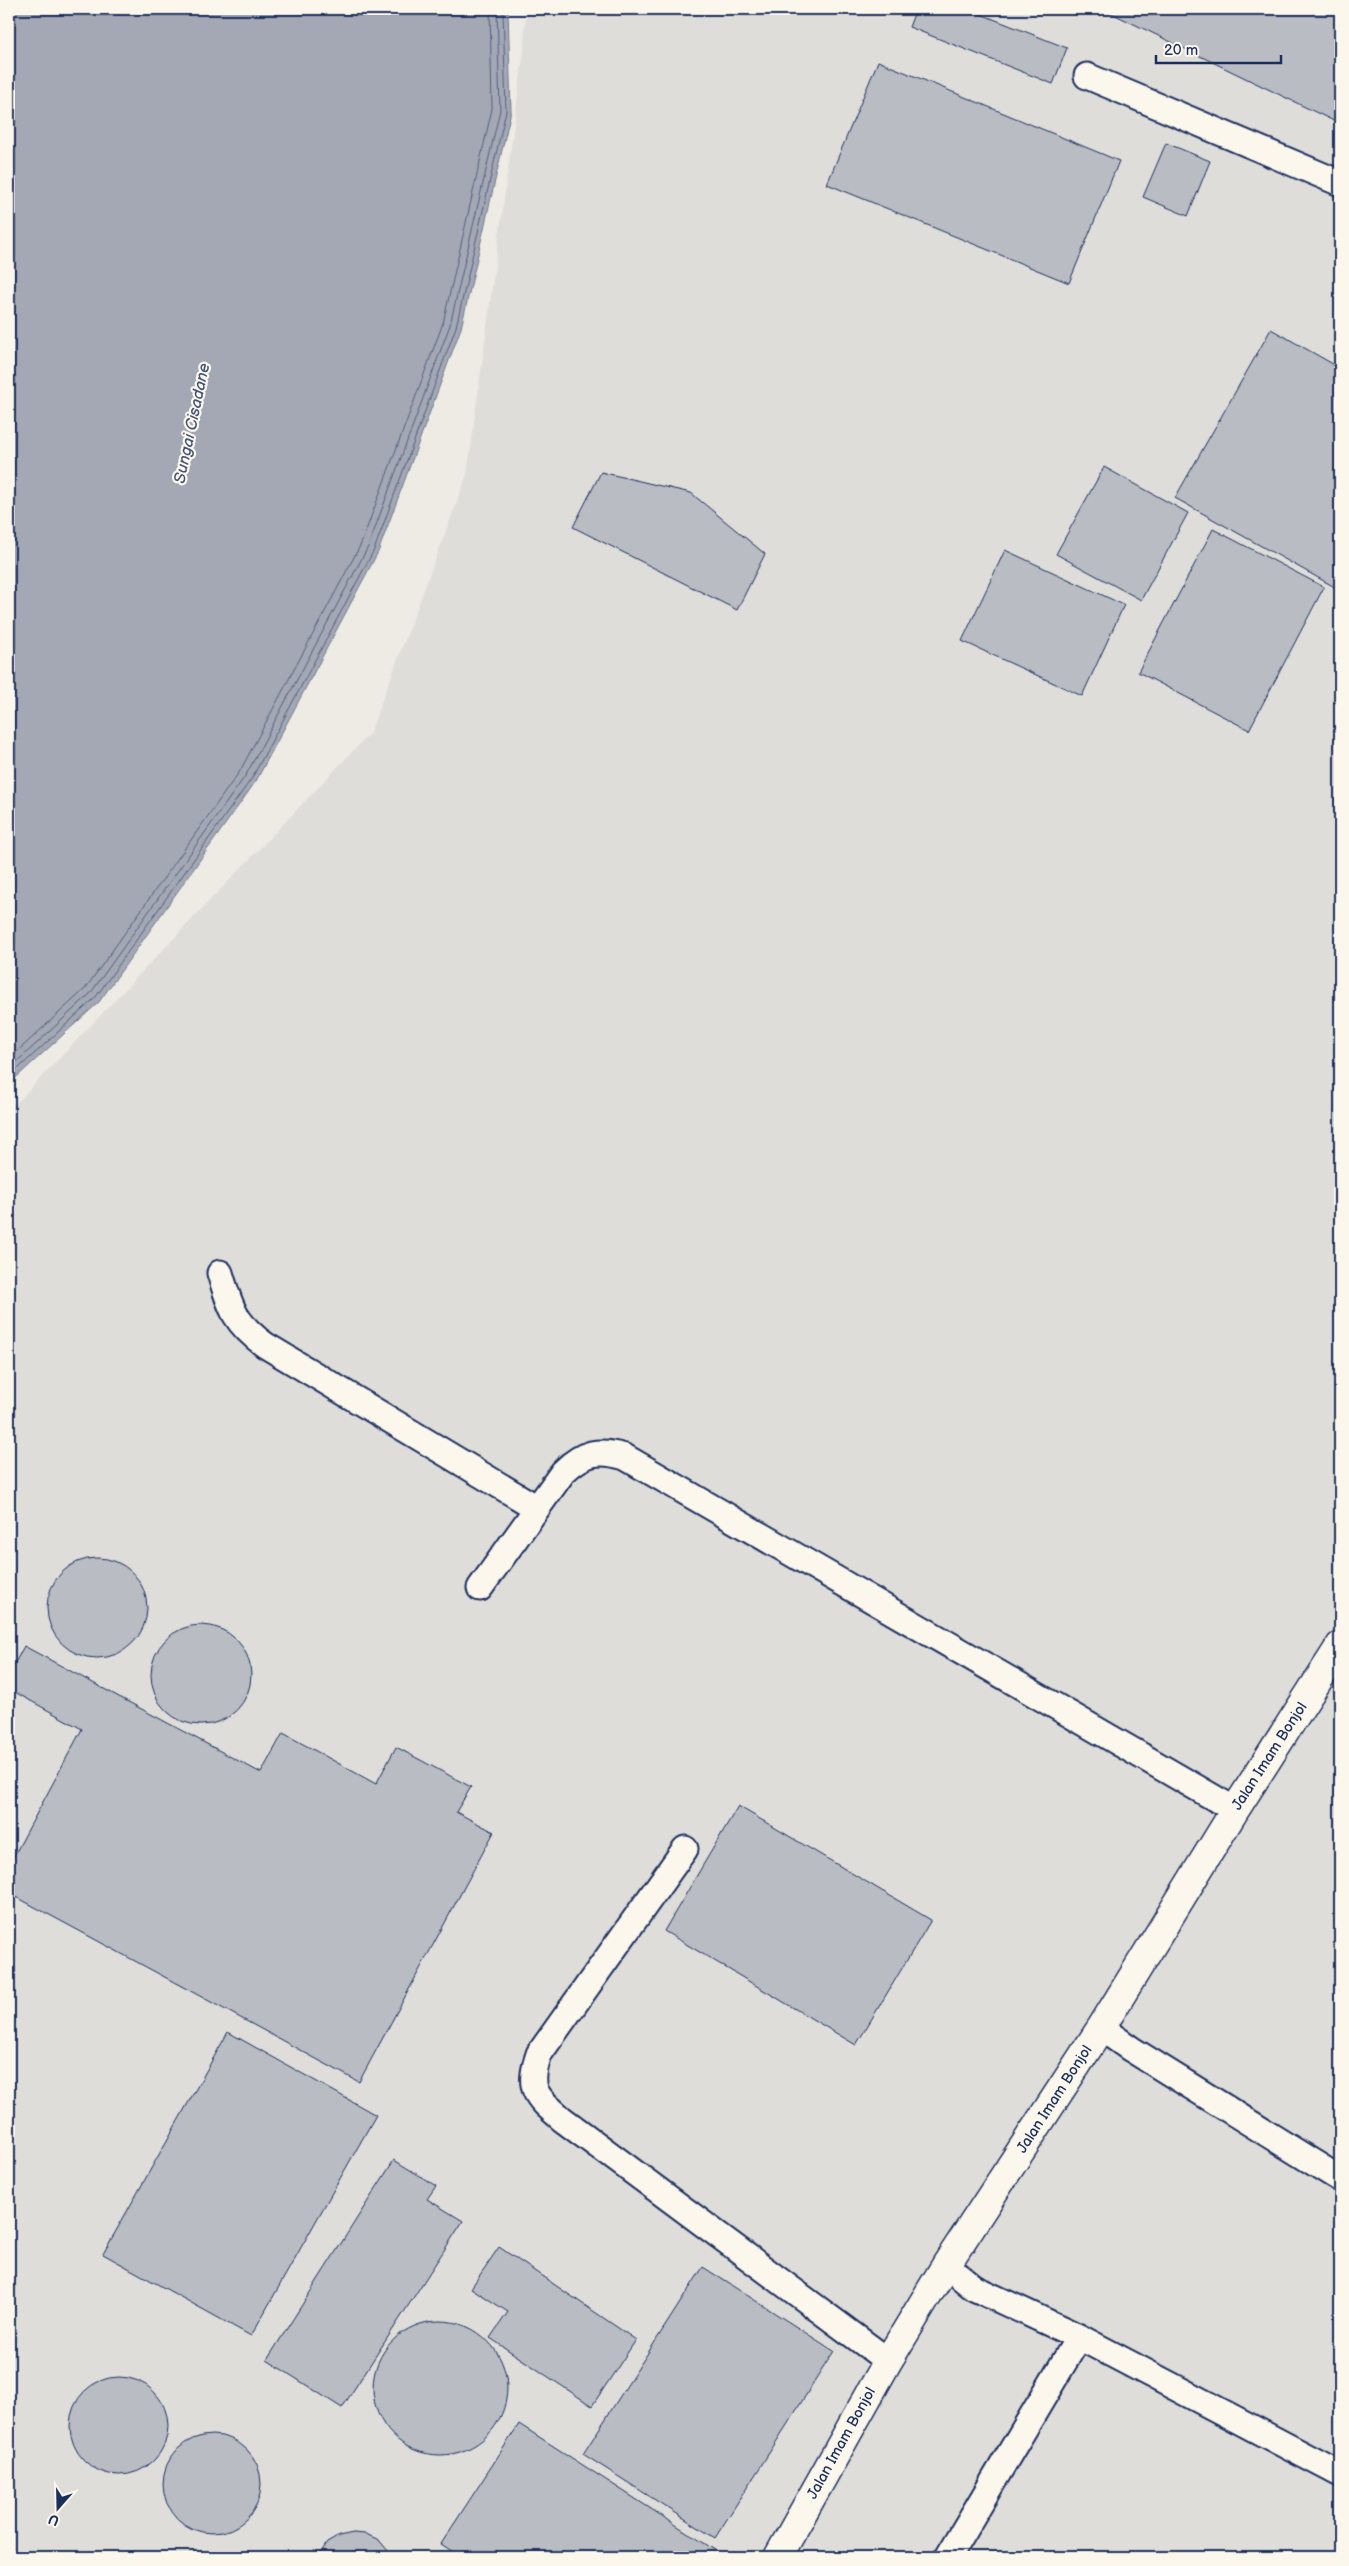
<svg xmlns="http://www.w3.org/2000/svg" width="1349" height="2566" font-family="'Balsamiq Sans',sans-serif">
	<style>
		.built { fill: #deddda }
		.water { fill: #a3a8b4; stroke: #6d7892 }
		.lines { fill: none; stroke-linecap: round; stroke-linejoin: round }
		.shore { stroke: #515f80; stroke-width: 1 }
		.building { fill: #b9bcc3; stroke: #1b2f5e }
		.lane-casing { stroke: #1b2f5e; stroke-width: 29 }
		.primary-casing { stroke: #1b2f5e; stroke-width: 31 }
		.lane { stroke: #fbf7ec; stroke-width: 25 }
		.primary { stroke: #fbf7ec; stroke-width: 28 }
		.labels { text-anchor: middle; stroke-width: 4.5; stroke-linejoin: round; paint-order: stroke }
		.street-label { font-size: 15px; fill: #1b2f5e; stroke: #fbf7ec }
		.water-label { font-size: 16px; font-style: italic; fill: #445378; stroke: #fbf7ec }
	</style>
	<rect width="100%" height="100%" fill="#eeebe4"/>
	<filter id="ink" filterUnits="userSpaceOnUse"><feTurbulence type="fractalNoise" baseFrequency=".02" numOctaves="2"/><feDisplacementMap in="SourceGraphic" scale="10" xChannelSelector="R" yChannelSelector="G"/><feConvolveMatrix kernelMatrix="1 2 1 2 8 2 1 2 1" color-interpolation-filters="sRGB"/></filter>
	<g filter="url(#ink)">
		<path class="built" d="M526,9H1340V2557H9V1111L370,733L467,475L524,50Z"/>
		<path class="water" d="M9,9H508L511,111L461,328L378,552L256,781L99,1002L9,1084Z"/>
		<g class="lines">
			<path class="shore" d="M9,1059L85,989L240,771L361,544L443,323L492,109L490,9
				M9,1069L90,994L246,775L368,547L450,325L500,110L497,9
				M9,1077L95,998L252,778L374,550L456,327L506,111L503,9"/>
		</g>
		<path class="building" d="M916,9H968L1067,48L1053,84L909,27Z
			M1103,9H1340V124Z
			M878,61L1119,161L1069,283L827,184Z
			M1166,143L1210,161L1188,216L1143,197Z
			M1271,329L1340,368V590L1175,498Z
			M1104,467L1188,513L1141,600L1056,554Z
			M601,472L691,493L765,554L737,610L573,527Z
			M1213,529L1324,587L1249,730L1138,672Z
			M1005,550L1124,605L1082,696L962,641Z
			M47 1608a50 50 0 1 1 100 0a50 50 0 1 1-100 0Z
			M151 1675a50 50 0 1 1 100 0a50 50 0 1 1-100 0Z
			M24,1646L261,1773L283,1733L376,1784L396,1747L471,1787L456,1812L494,1832L359,2082L9,1893V1865L82,1729L9,1689V1674Z
			M738,1806L931,1920L856,2045L664,1931Z
			M228,2032L376,2115L251,2336L103,2254Z
			M394,2160L436,2186L427,2199L463,2221L342,2408L267,2360Z
			M499,2247L636,2340L592,2406L490,2338L508,2312L471,2288Z
			M703,2267L834,2351L715,2538L583,2454Z
			M373 2388a67 67 0 1 1 134 0a67 67 0 1 1-134 0Z
			M70 2426a49 49 0 1 1 98 0a49 49 0 1 1-98 0Z
			M519,2424L718,2552L715,2557H461L441,2544Z
			M163 2484a49 49 0 1 1 98 0a49 49 0 1 1-98 0Z
			M353,2533L366,2534L379,2540L393,2557H318L327,2543L339,2536Z"/>
		<g class="lines">
			<defs>
				<path id="lane" d="M1087,76L1340,183
					M220,1273C231,1309 234,1322 265,1345L537,1508
					M480,1588L563,1472C583,1452 599,1449 625,1457L1235,1810
					M685,1849L539,2054C527,2089 535,2096 562,2119L888,2361
					M1101,2028L1131,2049L1340,2179
					M946,2265L974,2288L1079,2337L1340,2474
					M948,2557L1079,2337"/>
				<path id="primary" d="M778,2557L888,2361L946,2265L1101,2028L1235,1810L1340,1646"/>
			</defs>
			<use href="#lane" class="lane-casing"/>
			<use href="#primary" class="primary-casing"/>
			<use href="#lane" class="lane"/>
			<use href="#primary" class="primary"/>
		</g>
	</g>
	<g class="labels">
		<g class="street-label">
			<text transform="translate(1269 1756) rotate(-57)" y="5">Jalan Imam Bonjol</text>
			<text transform="translate(1054 2099) rotate(-57)" y="5">Jalan Imam Bonjol</text>
			<text transform="translate(841 2443) rotate(-61)" y="5">Jalan Imam Bonjol</text>
		</g>
		<g class="water-label">
			<text transform="translate(191 423) rotate(-78)" y="6">Sungai Cisadane</text>
		</g>
	</g>
	<rect width="1349" height="2566" fill="none" stroke="#fbf7ec" stroke-width="30"/>
	<rect x="15" y="15" width="1319" height="2536" fill="none" stroke="#1b2f5e" stroke-width="2" filter="url(#ink)"/>
	<g transform="translate(58 2508) rotate(200)" stroke="#fbf7ec" stroke-width="4" paint-order="stroke">
	<path d="M0-4L9 19L0 12L-9 19Z" fill="#1b2f5e"/>
	<text y="-8" font-size="14" font-weight="bold" text-anchor="middle" fill="#1b2f5e">U</text>
	</g>
	<path d="M1156 55v8h125v-8" fill="none" stroke="#1b2f5e" stroke-width="2.5"/>
	<text x="1164" y="55" font-size="15" fill="#1b2f5e" stroke="#fbf7ec" stroke-width="4" paint-order="stroke">20 m</text>
</svg>
